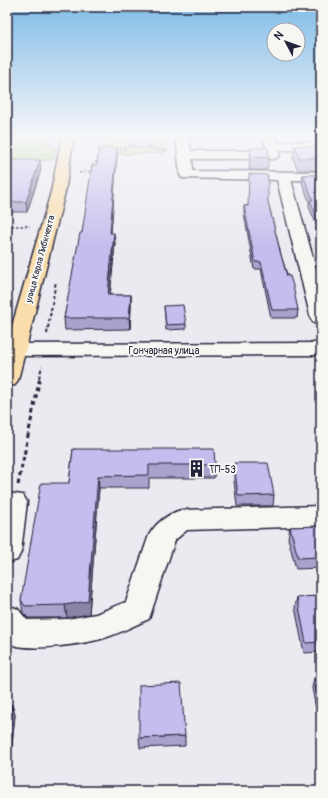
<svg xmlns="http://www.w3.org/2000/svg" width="328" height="798" font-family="Pangolin,sans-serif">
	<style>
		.green { fill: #bcd990; stroke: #6f7e66 }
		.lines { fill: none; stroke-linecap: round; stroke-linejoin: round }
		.minor-casing { stroke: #22223b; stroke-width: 3 }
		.major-casing { stroke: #22223b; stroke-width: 3 }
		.path-far2 { stroke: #22223b; stroke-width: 1.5; stroke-dasharray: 2.5 2; stroke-linecap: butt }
		.path-far1 { stroke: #22223b; stroke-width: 2; stroke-dasharray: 3.5 2.5; stroke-linecap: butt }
		.path { stroke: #22223b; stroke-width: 3; stroke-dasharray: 4.5 3.5; stroke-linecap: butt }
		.minor { fill: #f6f6f2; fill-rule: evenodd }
		.major { fill: #faddab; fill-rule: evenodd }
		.wall { fill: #aaa2cc; stroke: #22223b }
		.shaded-wall { fill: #8b84a6; stroke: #22223b }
		.building { fill: #c6bced; stroke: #22223b }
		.labels { text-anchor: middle; stroke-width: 4; stroke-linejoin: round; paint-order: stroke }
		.far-street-label { font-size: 9px; fill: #22223b; stroke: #f6f6f2 }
		.street-label { font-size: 10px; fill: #22223b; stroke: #f6f6f2 }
		.poi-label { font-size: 10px; fill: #22223b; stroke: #f6f6f2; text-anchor: start }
	</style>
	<rect width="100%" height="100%" fill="#eceaf1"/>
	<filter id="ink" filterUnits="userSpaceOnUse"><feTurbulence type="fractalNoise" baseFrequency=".025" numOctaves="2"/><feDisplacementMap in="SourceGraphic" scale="8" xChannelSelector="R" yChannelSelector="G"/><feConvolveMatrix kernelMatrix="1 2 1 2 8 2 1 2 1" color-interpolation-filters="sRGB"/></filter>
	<g filter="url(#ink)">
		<path class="green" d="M109,137L130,144L108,153Z
			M158,137H166L167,151L153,147L155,145L148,141Z
			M44,141L56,147L53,160L7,161V142Z
			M131,147L149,149L163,153L116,154Z"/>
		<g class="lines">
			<defs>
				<path id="minor" d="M176,136H188L191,151H267L263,136H275L277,142H321V150H279L280,155L274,159H192L193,171L321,172V180H291L321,286V325L314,323L311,319L277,180L182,178L180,175Z
					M321,343V355L7,356V344Z
					M7,493L23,495L27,502L21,552L17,560L7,563Z
					M321,506V526L187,530L175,540L149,619C132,626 115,636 97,640C81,644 17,654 7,641V605L18,609L27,620L67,619L96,614L126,602L149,535C156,523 168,514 181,510Z"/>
				<path id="major" d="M62,136H74L65,192L18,380L15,385L7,386V343L51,192Z"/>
			</defs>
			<use href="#minor" class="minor-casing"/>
			<use href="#major" class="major-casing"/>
			<path class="path-far2" d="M115,136L137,144
				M132,146L143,148L151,145L142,142
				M149,147L167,152
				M115,152L155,136
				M79,173L93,171L98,156H100
				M7,226H30"/>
			<path class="path-far1" d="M47,334L56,281
				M39,378L42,366"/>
			<path class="path" d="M18,485L40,377"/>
			<use href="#minor" class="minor"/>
			<use href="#major" class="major"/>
		</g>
		<path class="wall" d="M295,146L321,157L320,170H298L293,158Z
			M117,148V157L111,233L115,243L110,295H131V307L130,329L65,330L64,318L82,233L97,165Z
			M251,148L269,158L267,170H249Z
			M7,160L41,170L27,212H7Z
			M303,175H321V244L316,230L317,226L309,207V201L302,182Z
			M268,202L281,255L298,310L297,318H271L261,269H254L244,213V206Z
			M164,306L186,324V329L166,330Z
			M73,449L215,465L214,478H149V488H99L89,614L67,618H28L23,613L21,600L69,483Z
			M234,463L274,495L273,506H237L233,473Z
			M321,526V568L296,569L288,538L290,527Z
			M321,596V652L304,653L295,607L297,597Z
			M314,678H321V725H319L312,688Z
			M7,705H12L15,715L11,753H7Z
			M185,736V746L140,748L139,738Z"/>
		<path class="shaded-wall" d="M117,148V157L110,243V233Z
			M40,160L41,170L27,212L26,202Z
			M114,233L115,243L109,307L108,295Z
			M131,295V307L130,329L129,318Z
			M98,476L99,488L89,614L67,618L65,605Z
			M12,705L15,715L11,753L8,743Z"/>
		<path class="building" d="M295,146H316L321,158H299Z
			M99,148H117L110,233H114L108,295H131L129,318H64L80,233H82L92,165H97Z
			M251,148H268L269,158L250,157Z
			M7,160H40L26,202H7Z
			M249,174L268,175V202L281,255L287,276H290L293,286L298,310H272L261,262H255L244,206H248Z
			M303,175H321V233L317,223H319L310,200H313Z
			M183,305L186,324L166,325L164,306Z
			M73,449H214L215,465H149V475L98,476L88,601L65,605L25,606L21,600L41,483H69Z
			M234,463H268L274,495L238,496Z
			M321,526V557L298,558L290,527Z
			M321,596V642L306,643L297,597Z
			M314,678H321V714Z
			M181,683L185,736L139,738V685Z
			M7,705H12L8,743H7Z"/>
	</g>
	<linearGradient id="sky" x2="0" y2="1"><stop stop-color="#80bce7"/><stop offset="0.55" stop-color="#f6f6f9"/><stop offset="1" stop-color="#f6f6f9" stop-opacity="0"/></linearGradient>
	<rect width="328" height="248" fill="url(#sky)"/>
	<defs>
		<symbol id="building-bare" viewBox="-9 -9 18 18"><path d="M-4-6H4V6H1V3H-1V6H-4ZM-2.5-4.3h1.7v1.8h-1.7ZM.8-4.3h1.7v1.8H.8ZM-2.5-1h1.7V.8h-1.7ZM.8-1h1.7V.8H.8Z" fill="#22223b" stroke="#f6f6f2" stroke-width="2.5" paint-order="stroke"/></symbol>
	</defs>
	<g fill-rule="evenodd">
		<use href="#building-bare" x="184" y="456" width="25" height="25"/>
	</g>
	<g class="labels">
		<g class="far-street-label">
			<text transform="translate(40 259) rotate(-75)" y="3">улица Карла Либкнехта</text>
		</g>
		<g class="street-label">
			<text x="164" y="354">Гончарная улица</text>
		</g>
		<g class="poi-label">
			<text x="209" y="473">ТП-53</text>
		</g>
	</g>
	<rect width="328" height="798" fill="none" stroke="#f6f6f2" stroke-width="24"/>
	<rect x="12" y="12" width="304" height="774" fill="none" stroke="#22223b" stroke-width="1.5" filter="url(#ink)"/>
	<g transform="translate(286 42) rotate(311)"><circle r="19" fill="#f6f6f2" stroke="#a1a1a9"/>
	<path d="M0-3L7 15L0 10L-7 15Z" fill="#22223b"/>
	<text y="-6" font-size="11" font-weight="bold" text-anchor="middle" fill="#22223b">N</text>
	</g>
</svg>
